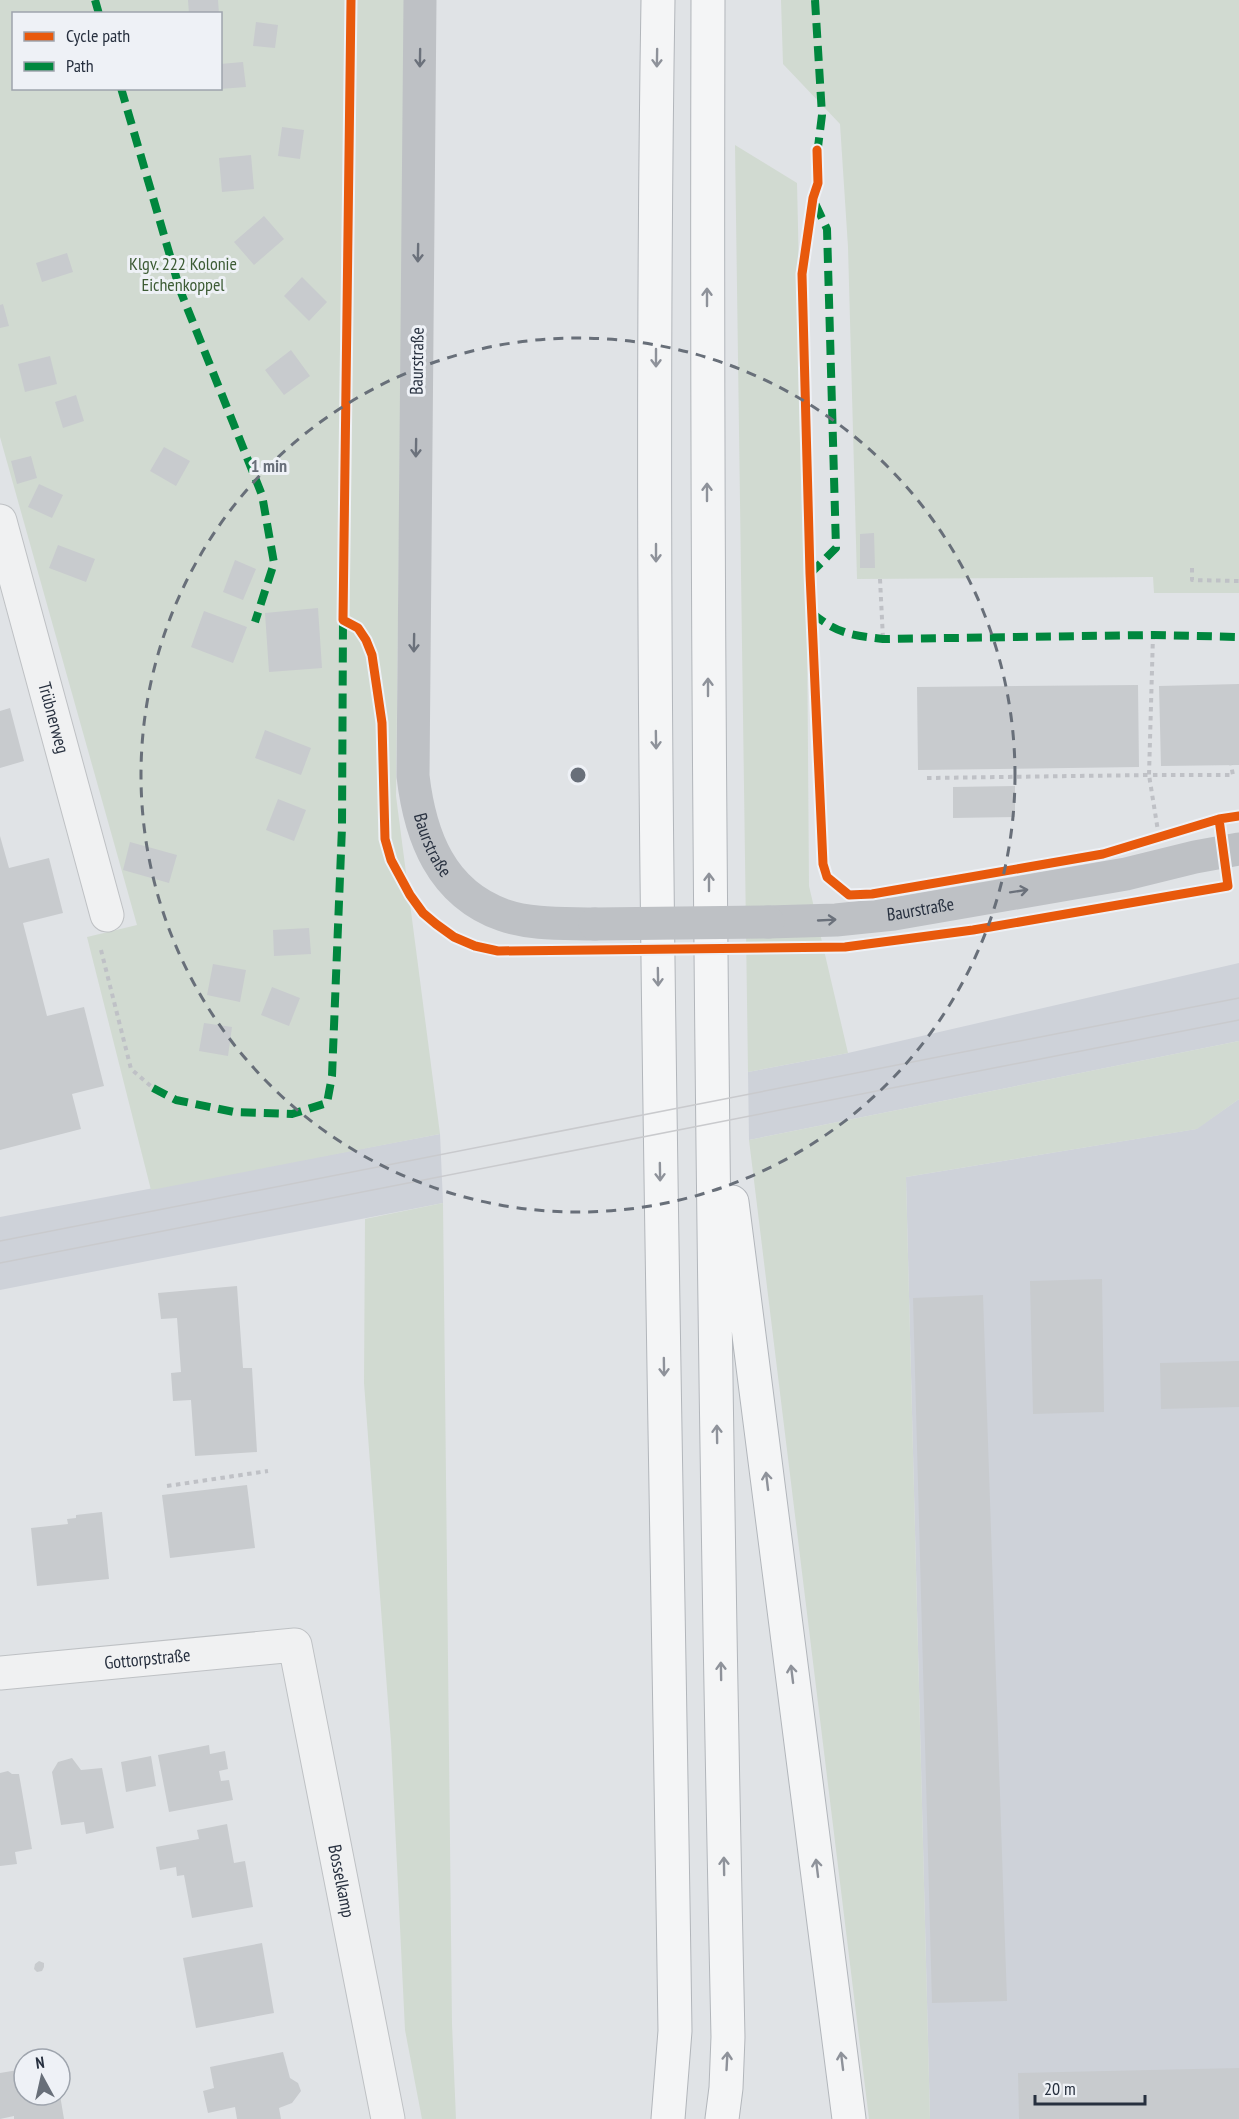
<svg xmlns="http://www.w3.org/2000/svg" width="1239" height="2119" font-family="'PT Sans Narrow',sans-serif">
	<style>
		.built { fill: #ced2d9 }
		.green { fill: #d1dad1; fill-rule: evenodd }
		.building { fill: #c8cbce }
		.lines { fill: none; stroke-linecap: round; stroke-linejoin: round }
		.street-casing { stroke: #bec1c4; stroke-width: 35 }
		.highway-casing { stroke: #b2b6bb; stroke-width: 35 }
		.path { stroke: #bfc1c6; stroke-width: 4; stroke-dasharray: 4.5 4.5; stroke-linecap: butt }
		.street { stroke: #f0f1f2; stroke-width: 33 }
		.secondary { stroke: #bec1c5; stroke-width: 33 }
		.highway { stroke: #f4f5f6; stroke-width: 33 }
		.tram { stroke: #c9cacd; stroke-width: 1.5 }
		.secondary-bridge { stroke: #bec1c5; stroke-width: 33 }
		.quiet { stroke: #00873e; stroke-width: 8; stroke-dasharray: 15 8; stroke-linecap: butt }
		.cycleway-casing { stroke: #eef1f6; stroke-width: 13 }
		.cycleway { stroke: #e8590c; stroke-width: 9 }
		.oneway { stroke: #6b717b }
		.oneway2 { stroke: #8e929a }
		.ring { fill: none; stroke: #686f79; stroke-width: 3; stroke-dasharray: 10 8 }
		.labels { text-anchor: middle; stroke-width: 6; stroke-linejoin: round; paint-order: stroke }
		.park-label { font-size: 18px; fill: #3c5b34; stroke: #eef1f6 }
		.street-label { font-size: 18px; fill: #27303f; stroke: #eef1f6 }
		.centre { fill: #686f79; stroke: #eef1f6; stroke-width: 3 }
		.ring-label { font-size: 18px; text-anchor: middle; font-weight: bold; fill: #686f79; stroke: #eef1f6; stroke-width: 6; stroke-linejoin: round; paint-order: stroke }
	</style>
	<rect width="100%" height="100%" fill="#e0e3e6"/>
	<path class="built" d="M1239,963V1041L749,1140L748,1072L848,1053Z
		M1239,1099V2119H930L906,1177L1196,1129Z
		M440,1134L443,1203L0,1290V1217Z"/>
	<path class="green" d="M0,0H405L396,796L440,1134L151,1190L87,937L137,925L0,437ZM14,14H220V88H14Z
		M781,0H1239V593H1154L1153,577L857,579L848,247L840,124L783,64Z
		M735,145L797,183L807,619L809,886L848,1053L748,1072Z
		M1239,1041V1099L1197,1129L906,1177L930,2119H869L749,1140Z
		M443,1203L452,2024L456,2119H422L405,2030L391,1742L364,1383L365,1219Z"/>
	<path class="building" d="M188,0H218L219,14H189Z
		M256,22L278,25L275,48L253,46Z
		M243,62L246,87L220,89V64Z
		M282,127L304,130L300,159L278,156Z
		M251,155L254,189L222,192L219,158Z
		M264,216L284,239L254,265L234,242Z
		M67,253L73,272L42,282L36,263Z
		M302,277L327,302L309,321L284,296Z
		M3,304L9,326L0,328V305Z
		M291,350L310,376L284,395L265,370Z
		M50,356L57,384L25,392L18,364Z
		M76,395L84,421L63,428L55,402Z
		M164,447L190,461L176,486L150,471Z
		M31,456L37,478L17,484L11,461Z
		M39,484L63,495L52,518L28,507Z
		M874,533L875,568H860V534Z
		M58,545L95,559L86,582L49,568Z
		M235,560L256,569L243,600L223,592Z
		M318,608L322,668L269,672L265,613Z
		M204,611L247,627L233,663L191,647Z
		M1239,684V765L1161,766L1159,686Z
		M1138,685L1139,767L918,770L917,687Z
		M10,708L24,761L0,768V711Z
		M265,730L311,748L301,775L255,758Z
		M1015,786V817L953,818V787Z
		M278,799L306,810L294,841L266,830Z
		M0,836L9,868L49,858L63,913L23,923L47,1016L84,1007L104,1086L72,1094L81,1129L0,1150Z
		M130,842L177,855L169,883L123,870Z
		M309,928L311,954L274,956L273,930Z
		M213,964L246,970L240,1002L207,995Z
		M272,987L300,998L289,1026L261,1015Z
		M204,1023L232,1027L228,1056L199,1051Z
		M1102,1279L1104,1412L1033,1414L1030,1281Z
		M237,1286L243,1368H252L257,1452L195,1456L191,1400L173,1401L171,1373L181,1372L177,1318L161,1319L158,1293Z
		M983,1295L1007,2001L932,2003L913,1298Z
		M1239,1361V1407L1161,1409L1160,1363Z
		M247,1485L255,1548L170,1558L162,1495Z
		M102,1512L109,1579L37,1586L31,1528L68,1524L67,1519L76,1518V1515Z
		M209,1745L210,1754L225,1751L228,1769L219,1771L221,1781L229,1780L233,1800L169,1812L158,1755Z
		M151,1756L156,1786L126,1792L121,1762Z
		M72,1758L81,1770L102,1768L114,1828L86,1834L84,1822L61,1825L52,1772L58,1762Z
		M8,1771L12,1774H19L32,1849L15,1852L17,1864L0,1866V1773Z
		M227,1824L234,1863L245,1861L253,1907L192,1918L184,1875L177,1876L176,1867L160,1870L156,1847L199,1839L197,1830Z
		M262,1943L274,2013L196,2028L183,1958Z
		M39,1961L44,1963V1967L42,1971L37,1972L34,1969L35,1964Z
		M283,2052L290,2078L298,2083L301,2091L292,2103L279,2108L281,2119H237L235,2107L208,2113L203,2091L214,2088L210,2067Z
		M1239,2068V2119H1019L1018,2073Z
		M24,2069V2095H60L64,2119H14V2116L0,2119V2073Z"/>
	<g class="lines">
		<defs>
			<g id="street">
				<path id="s1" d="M0,521L107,915"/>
				<path id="s2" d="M0,1673L295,1645L388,2119"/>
			</g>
			<path id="highway" d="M658,0C647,677 665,1354 675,2031L668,2119
				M708,0C706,679 713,1358 728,2037L726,2088L722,2119
				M732,1202L849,2119"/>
		</defs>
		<use href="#street" class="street-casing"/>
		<use href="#highway" class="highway-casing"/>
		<path class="path" d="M1192,568V580L1239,581
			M880,579L883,639
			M343,620L351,0
			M1153,635L1149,775H1233L1231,765
			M927,778L1149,775L1158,831
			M101,950L131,1069L153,1088
			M167,1486L268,1471"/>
		<use href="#street" class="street"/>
		<g class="secondary">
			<path id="s3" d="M420,0L413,776C420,836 441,893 503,915C532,925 565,923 595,924"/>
			<path id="s4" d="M768,922L836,920L894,914L1126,874L1195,857L1239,849"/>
		</g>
		<use href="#highway" class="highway"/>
		<path class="tram" d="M0,1241L1239,998
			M0,1263L1239,1020"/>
		<path class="secondary-bridge" d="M595,924L768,922"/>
		<path class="quiet" d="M95,0L99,14
			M815,0L822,115L817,155
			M121,88L180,290L262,495L274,563L255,622
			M810,574L836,548L827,229L814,201
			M812,613C838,634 851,635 883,639L1153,635L1239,637
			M153,1088L176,1100L234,1112L292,1114L327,1103L332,1076L342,827L343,620H344"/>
		<defs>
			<path id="cycleway" d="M351,0L343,620L358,628L366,640L372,655L382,723L385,839L391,860L410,895L423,913L436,924L454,937L475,946L498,951L845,947L973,930L1228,886L1219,819
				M817,150L818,183L813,198L802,274L810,574L823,864L827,877L849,895L872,894L1103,854L1219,819L1239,816"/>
		</defs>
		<use href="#cycleway" class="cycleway-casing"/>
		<use href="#cycleway" class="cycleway"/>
	</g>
	<defs><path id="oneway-shaft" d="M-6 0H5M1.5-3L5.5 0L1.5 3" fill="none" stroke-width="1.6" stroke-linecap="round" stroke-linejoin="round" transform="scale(1.5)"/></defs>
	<g class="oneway">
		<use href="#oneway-shaft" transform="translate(420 58) rotate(91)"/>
		<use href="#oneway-shaft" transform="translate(418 253) rotate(91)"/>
		<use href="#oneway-shaft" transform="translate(416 448) rotate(91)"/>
		<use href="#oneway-shaft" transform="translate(414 643) rotate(91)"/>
		<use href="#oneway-shaft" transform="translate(1019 891) rotate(-9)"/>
		<use href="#oneway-shaft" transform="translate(827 920) rotate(-3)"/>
	</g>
	<g class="oneway2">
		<use href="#oneway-shaft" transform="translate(657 58) rotate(91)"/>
		<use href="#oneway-shaft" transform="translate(707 297) rotate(-90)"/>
		<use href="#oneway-shaft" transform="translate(656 358) rotate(90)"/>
		<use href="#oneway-shaft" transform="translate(707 492) rotate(-90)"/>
		<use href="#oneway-shaft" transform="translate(656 553) rotate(90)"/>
		<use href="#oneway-shaft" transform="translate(708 687) rotate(-90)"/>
		<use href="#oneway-shaft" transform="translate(656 740) rotate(89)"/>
		<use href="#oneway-shaft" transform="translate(709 882) rotate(-90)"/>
		<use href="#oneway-shaft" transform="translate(658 977) rotate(89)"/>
		<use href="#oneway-shaft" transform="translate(660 1172) rotate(89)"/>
		<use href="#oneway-shaft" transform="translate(664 1367) rotate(89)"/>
		<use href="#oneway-shaft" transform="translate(717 1434) rotate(-91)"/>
		<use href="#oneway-shaft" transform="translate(767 1481) rotate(-97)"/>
		<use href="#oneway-shaft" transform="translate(721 1671) rotate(-91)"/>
		<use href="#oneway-shaft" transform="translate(792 1674) rotate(-97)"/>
		<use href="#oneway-shaft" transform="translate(724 1866) rotate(-91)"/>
		<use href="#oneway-shaft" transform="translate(817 1868) rotate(-97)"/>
		<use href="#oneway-shaft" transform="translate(727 2061) rotate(-87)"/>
		<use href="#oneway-shaft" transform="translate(842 2061) rotate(-97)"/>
	</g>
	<circle class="ring" cx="578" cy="775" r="437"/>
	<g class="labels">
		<g class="park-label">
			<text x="183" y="270">Klgv. 222 Kolonie<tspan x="183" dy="21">Eichenkoppel</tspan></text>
		</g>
		<g class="street-label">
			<text transform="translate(417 361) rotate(-89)" y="6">Baurstraße</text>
			<text dy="6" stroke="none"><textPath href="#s1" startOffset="204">Trübnerweg</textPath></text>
			<text dy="6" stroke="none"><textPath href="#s3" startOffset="848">Baurstraße</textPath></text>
			<text dy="6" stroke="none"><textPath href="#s4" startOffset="153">Baurstraße</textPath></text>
			<text dy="6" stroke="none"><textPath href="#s2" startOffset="148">Gottorpstraße</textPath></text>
			<text dy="6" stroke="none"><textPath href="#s2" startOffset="537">Bosselkamp</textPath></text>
		</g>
	</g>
	<circle cx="578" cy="775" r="9" class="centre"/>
	<g class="ring-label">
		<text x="269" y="472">1 min</text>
	</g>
	<rect x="12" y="12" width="210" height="78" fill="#eef1f6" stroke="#9ea4ad" stroke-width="1.5"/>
	<rect x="24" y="32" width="30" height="9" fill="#e8590c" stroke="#9ea4ad" stroke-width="1.5"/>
	<text x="66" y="42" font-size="18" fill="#27303f">Cycle path</text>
	<rect x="24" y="62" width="30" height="9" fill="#00873e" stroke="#9ea4ad" stroke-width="1.5"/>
	<text x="66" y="72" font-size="18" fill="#27303f">Path</text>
	<g transform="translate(42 2077) rotate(352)"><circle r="28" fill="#eef1f6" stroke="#9ea4ad" stroke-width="1.5"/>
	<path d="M0-4.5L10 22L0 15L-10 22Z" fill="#686f79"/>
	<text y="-9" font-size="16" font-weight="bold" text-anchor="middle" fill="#27303f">N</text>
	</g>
	<path d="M1035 2095v9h110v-9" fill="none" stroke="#27303f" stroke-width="3"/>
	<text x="1044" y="2095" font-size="18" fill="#27303f" stroke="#eef1f6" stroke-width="4.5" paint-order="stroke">20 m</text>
</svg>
